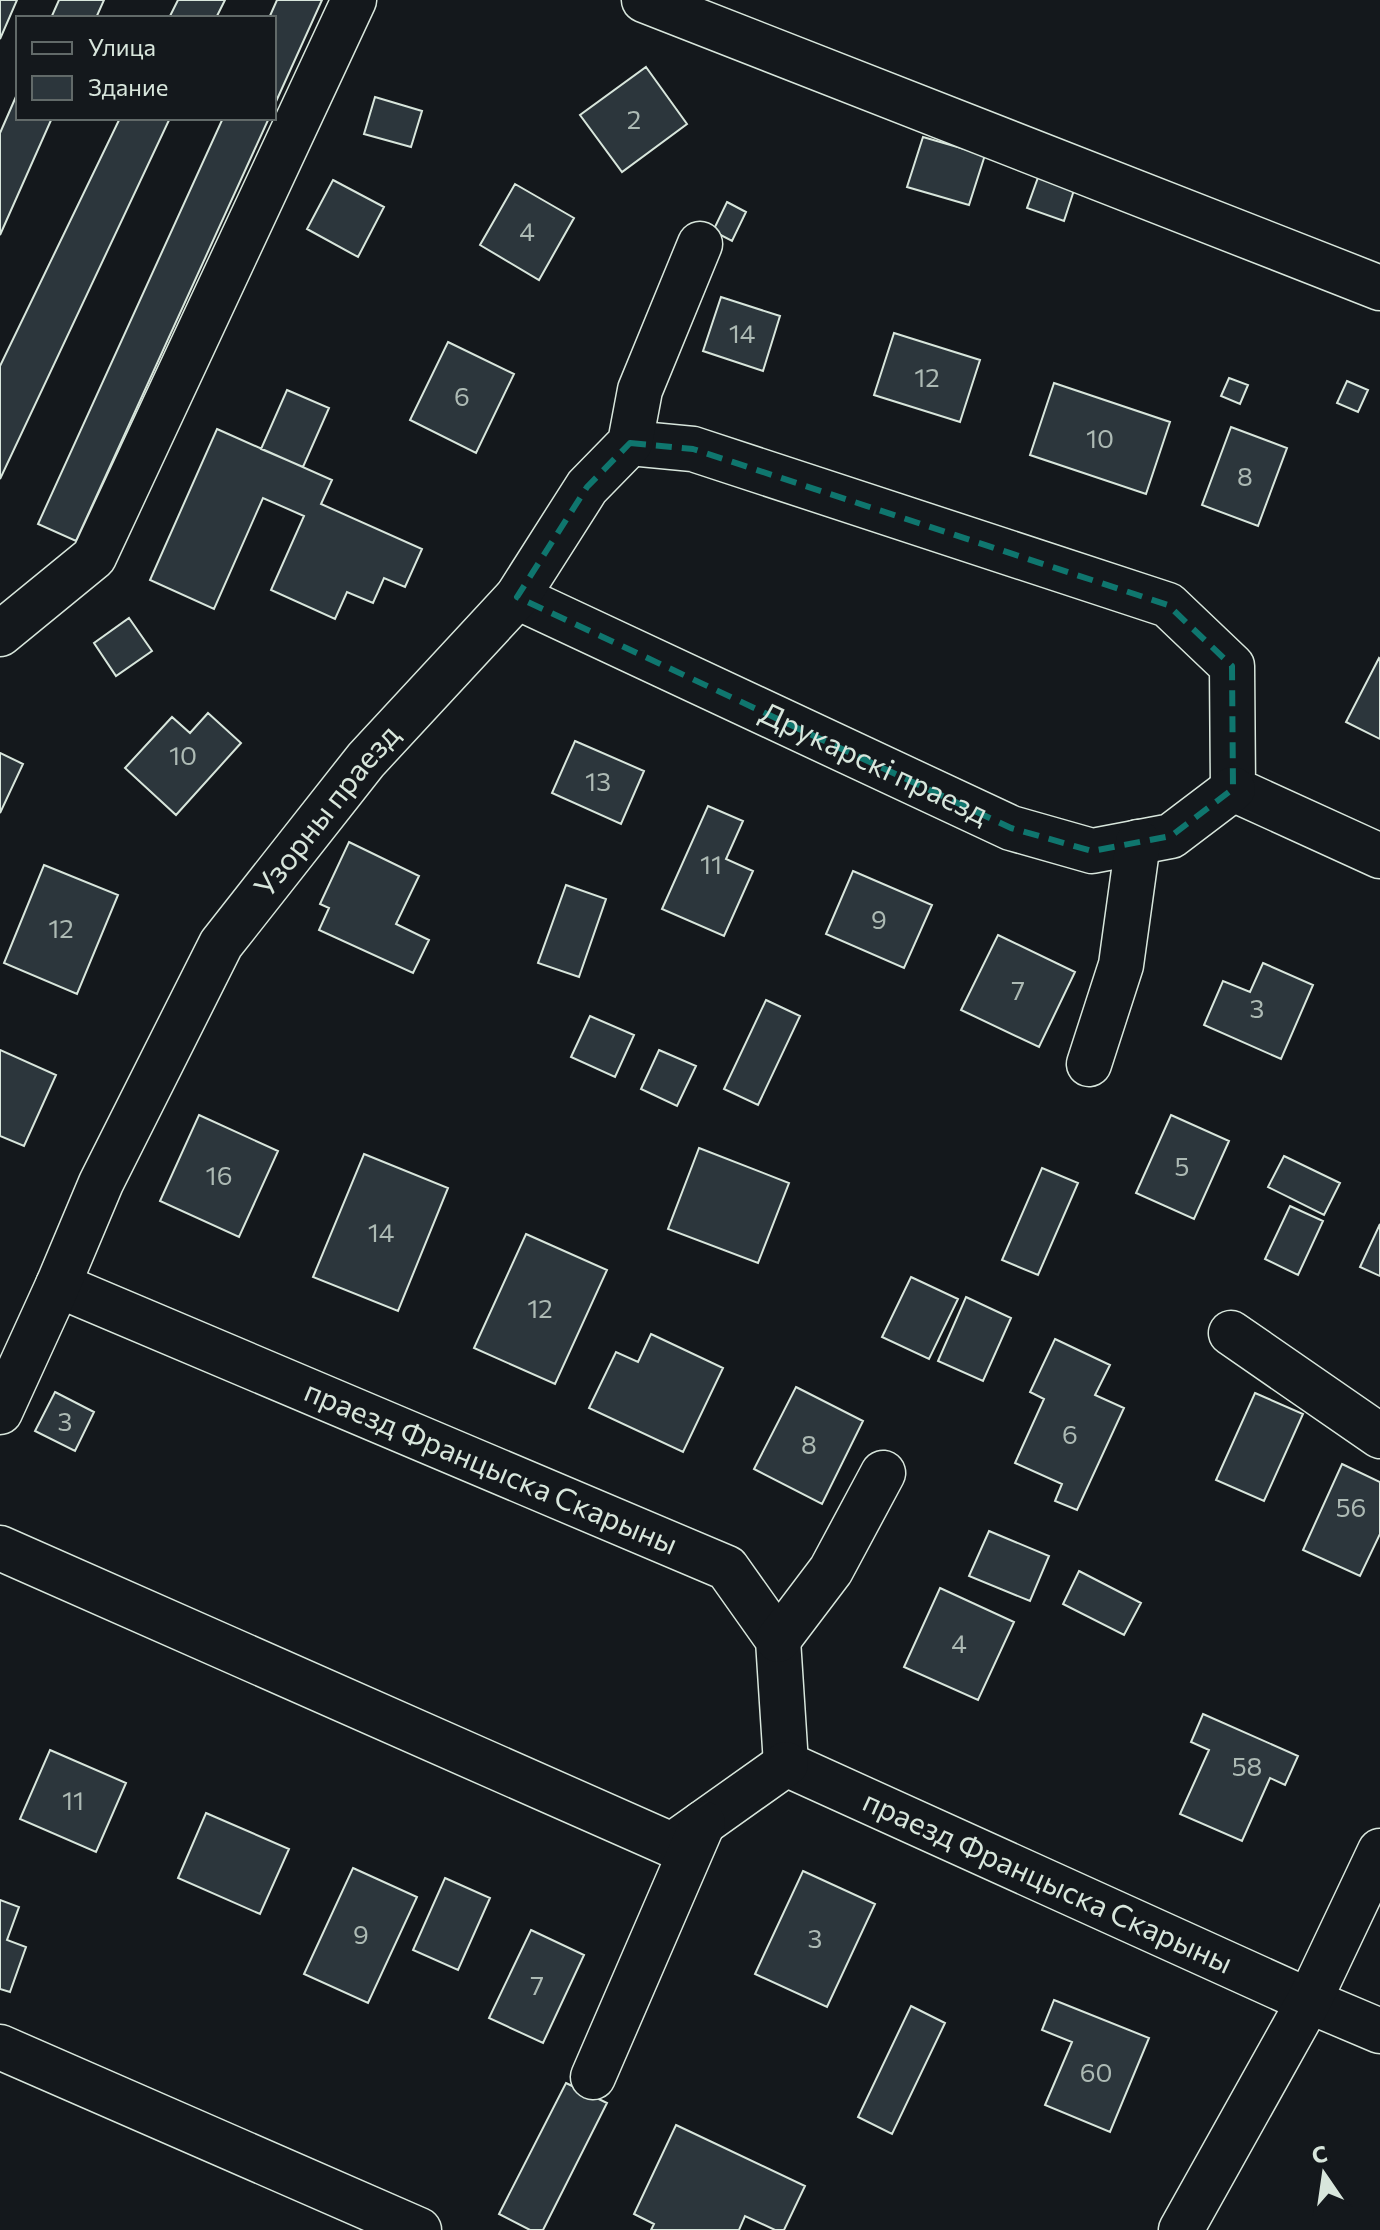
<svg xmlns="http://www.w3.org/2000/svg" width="1380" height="2230" font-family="Commissioner,sans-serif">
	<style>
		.building { fill: #2c363c; stroke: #d8e6dc; stroke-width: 2 }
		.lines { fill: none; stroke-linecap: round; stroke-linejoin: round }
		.minor-casing { stroke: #d8e6dc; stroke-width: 47 }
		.minor { stroke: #14181c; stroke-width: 44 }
		.marked { fill: none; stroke: #0f766e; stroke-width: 6; stroke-dasharray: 16 10; stroke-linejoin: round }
		.labels { text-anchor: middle; stroke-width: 6; stroke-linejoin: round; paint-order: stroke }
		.number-label { font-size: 26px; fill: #adbab4 }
		.street-label { font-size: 30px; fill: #d8e6dc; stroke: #14181c }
	</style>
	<rect width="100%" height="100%" fill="#14181c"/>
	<path class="building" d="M0,0H17L0,39Z
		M59,0H104L96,18H51Z
		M178,0H225L216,18H169Z
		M277,0H322L274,106V18H269Z
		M646,67L687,124L622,172L580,115Z
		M18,92V118H52L0,235V133Z
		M375,97L422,111L411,147L364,134Z
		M120,118H170L0,479V366Z
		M223,118H269L76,541L38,524Z
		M923,137L985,155L969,205L907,187Z
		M1040,172L1076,184L1064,221L1027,208Z
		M333,180L384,207L358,257L307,229Z
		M515,184L574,218L539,280L480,245Z
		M727,202L746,212L732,241L713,231Z
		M721,297L780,316L763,371L703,351Z
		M894,333L980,360L960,422L874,395Z
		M448,342L514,374L476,453L410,420Z
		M1229,378L1248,385L1240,404L1221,396Z
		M1347,381L1368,390L1358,412L1337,403Z
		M1054,383L1170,422L1146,494L1030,455Z
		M287,390L329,408L303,467L261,449Z
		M1231,427L1287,448L1258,526L1202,505Z
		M217,429L332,480L321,504L422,549L405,587L384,578L373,603L347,592L335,619L271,590L304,516L263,498L214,609L150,580Z
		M129,618L152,651L116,676L94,643Z
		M1379,658L1380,659V739L1346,722Z
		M208,713L241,743L176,815L125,768L172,717L190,733Z
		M575,741L644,771L621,824L552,793Z
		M0,753L23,764L0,813Z
		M708,806L743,821L726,859L753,871L724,936L662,909Z
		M349,842L419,876L396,924L429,940L413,973L319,930L329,908L320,904Z
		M44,865L118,895L77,994L4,963Z
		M853,871L932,905L904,968L826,934Z
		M566,885L606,899L579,977L538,963Z
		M998,935L1075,972L1039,1047L961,1010Z
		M1263,963L1313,985L1281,1059L1204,1025L1223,981L1250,992Z
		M766,1000L800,1016L758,1105L724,1089Z
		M590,1016L634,1035L615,1077L571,1057Z
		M0,1050L56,1075L24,1146L0,1136Z
		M659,1050L696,1066L677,1106L641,1089Z
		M199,1115L278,1151L239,1237L160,1201Z
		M1171,1115L1229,1141L1194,1219L1136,1193Z
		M699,1148L789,1183L758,1263L668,1229Z
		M364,1154L448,1188L398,1311L313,1277Z
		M1284,1156L1340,1183L1324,1215L1268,1187Z
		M1042,1168L1078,1183L1038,1275L1002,1260Z
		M1290,1206L1323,1221L1298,1275L1265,1259Z
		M1380,1224V1276L1360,1267Z
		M526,1234L607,1270L555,1384L474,1348Z
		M911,1277L958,1299L929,1359L882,1337Z
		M966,1297L1011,1318L983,1381L938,1361Z
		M651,1334L723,1368L683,1452L589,1408L616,1352L638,1362Z
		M1055,1339L1110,1365L1095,1395L1124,1408L1077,1510L1055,1501L1062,1484L1015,1463L1044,1399L1030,1392Z
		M796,1387L863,1421L822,1504L754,1469Z
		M55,1392L94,1412L75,1451L35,1431Z
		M1255,1393L1303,1414L1264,1501L1216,1480Z
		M1342,1464L1380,1482V1534L1360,1576L1303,1550Z
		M989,1531L1049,1556L1030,1601L969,1576Z
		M1079,1571L1141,1603L1124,1635L1063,1604Z
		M940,1588L1014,1622L978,1700L904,1667Z
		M1203,1714L1298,1756L1285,1785L1270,1778L1242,1841L1180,1814L1209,1750L1191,1742Z
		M50,1750L126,1783L96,1852L20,1819Z
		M206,1813L289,1849L260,1914L178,1878Z
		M353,1868L417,1897L368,2003L304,1974Z
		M803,1871L875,1904L827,2007L755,1974Z
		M445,1878L490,1898L458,1970L413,1950Z
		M0,1900L19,1907L7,1940L26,1947L10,1992L0,1989Z
		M531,1930L584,1955L543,2043L489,2018Z
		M1054,2000L1149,2038L1110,2132L1045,2105L1072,2042L1042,2030Z
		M911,2006L945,2023L892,2134L858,2117Z
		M566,2083L607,2103L543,2230H530L499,2214Z
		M676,2125L805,2186L784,2230H775L745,2216L739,2230H651L654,2224L634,2214Z"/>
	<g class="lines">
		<defs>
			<g id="minor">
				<path d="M644,0L1380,288"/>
				<path d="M630,443L693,449L1168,605L1232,666L1233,789L1380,856"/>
				<path id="s1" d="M517,597L1011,828L1092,851L1171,836L1233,789"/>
				<path d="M0,634L94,557L354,0"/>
				<path d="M1089,1064L1121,965L1138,842"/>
				<path id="s2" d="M58,1285L727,1568L778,1640L786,1764L1309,2001L1380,2031"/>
				<path d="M1231,1333L1380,1436"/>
				<path id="s3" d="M0,1412L58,1285L101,1183L221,944L366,760L517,597L587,487L630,443L640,390L700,244"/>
				<path d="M0,1548L672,1845L786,1764"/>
				<path d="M778,1640L831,1570L883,1473"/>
				<path d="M0,2047L419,2230"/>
				<path d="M593,2077L703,1823"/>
				<path d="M1181,2230L1309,2001L1380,1851"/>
			</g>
		</defs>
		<use href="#minor" class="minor-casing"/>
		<use href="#minor" class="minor"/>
	</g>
	<path class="marked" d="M630,443L693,449L1168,605L1232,666L1233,789L1171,836L1092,851L1011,828L517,597L587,487Z"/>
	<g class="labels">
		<g class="number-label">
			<text x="634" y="129">2</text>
			<text x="527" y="241">4</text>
			<text x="742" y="343">14</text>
			<text x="927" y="387">12</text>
			<text x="462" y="406">6</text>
			<text x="1100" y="448">10</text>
			<text x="1245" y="486">8</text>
			<text x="183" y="765">10</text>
			<text x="598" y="791">13</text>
			<text x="711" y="874">11</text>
			<text x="879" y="929">9</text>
			<text x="61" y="938">12</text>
			<text x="1018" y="1000">7</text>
			<text x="1257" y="1018">3</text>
			<text x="1182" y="1176">5</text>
			<text x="219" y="1185">16</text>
			<text x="381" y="1242">14</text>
			<text x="540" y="1318">12</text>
			<text x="65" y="1431">3</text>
			<text x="1070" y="1444">6</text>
			<text x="809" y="1454">8</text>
			<text x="1351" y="1517">56</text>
			<text x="959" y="1653">4</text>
			<text x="1247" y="1776">58</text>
			<text x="73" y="1810">11</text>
			<text x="361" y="1944">9</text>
			<text x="815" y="1948">3</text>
			<text x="537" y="1995">7</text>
			<text x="1096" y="2082">60</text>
		</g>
		<g class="street-label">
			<text dy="10" stroke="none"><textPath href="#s1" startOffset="394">Друкарскі праезд</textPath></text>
			<text dy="10" stroke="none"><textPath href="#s3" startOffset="688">Узорны праезд</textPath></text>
			<text dy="10" stroke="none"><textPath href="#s2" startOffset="470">праезд Францыска Скарыны</textPath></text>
			<text dy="10" stroke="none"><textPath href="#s2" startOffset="1226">праезд Францыска Скарыны</textPath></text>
		</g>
	</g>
	<rect x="16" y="16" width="260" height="104" fill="#14181c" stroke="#626a69" stroke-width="2"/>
	<rect x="32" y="42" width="40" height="12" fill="#14181c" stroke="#626a69" stroke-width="2"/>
	<text x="88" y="56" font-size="24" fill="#d8e6dc">Улица</text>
	<rect x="32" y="76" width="40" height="24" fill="#2c363c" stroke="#626a69" stroke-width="2"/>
	<text x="88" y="96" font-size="24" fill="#d8e6dc">Здание</text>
	<g transform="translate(1324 2174) rotate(347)" stroke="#14181c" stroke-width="6" paint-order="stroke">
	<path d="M0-6L14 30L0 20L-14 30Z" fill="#d8e6dc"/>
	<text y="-12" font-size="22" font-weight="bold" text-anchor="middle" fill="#d8e6dc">С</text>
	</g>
</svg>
